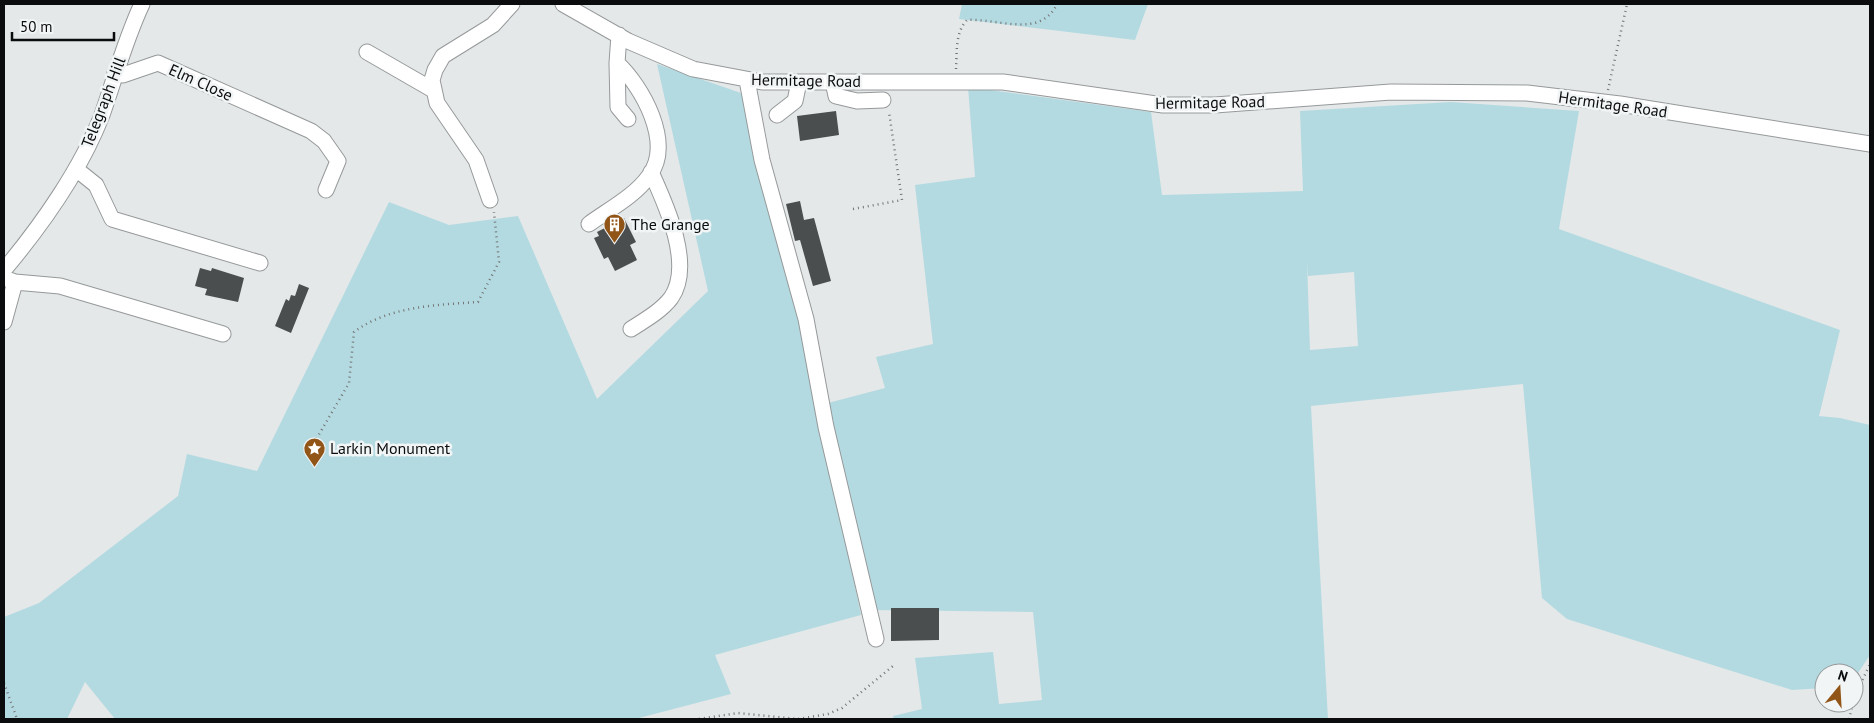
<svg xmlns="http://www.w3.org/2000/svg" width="1874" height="723" font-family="'PT Sans',sans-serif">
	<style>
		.green { fill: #b4dae1; fill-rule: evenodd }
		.building { fill: #4b4e4e }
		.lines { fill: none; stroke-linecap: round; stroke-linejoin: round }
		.minor-casing { stroke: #96999a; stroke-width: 17 }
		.path { stroke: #727475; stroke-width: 2.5; stroke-dasharray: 1 4; stroke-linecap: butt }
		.minor { stroke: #fff; stroke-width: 15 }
		.labels { text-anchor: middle; stroke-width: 5; stroke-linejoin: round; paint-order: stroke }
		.street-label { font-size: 16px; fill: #0b0c0d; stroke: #f1f5f6 }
		.poi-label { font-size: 16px; fill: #0b0c0d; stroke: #f1f5f6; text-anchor: start }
	</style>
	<rect width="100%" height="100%" fill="#e4e8e9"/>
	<path class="green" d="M962,4H1148L1135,40L959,19Z
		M657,64L741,93L803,338L861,615L715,655L731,694L635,719H115L85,682L67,719H4V617L39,603L178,496L187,454L257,471L389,202L449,225L518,216L597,399L708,291Z
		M968,87L1151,112L1162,195L1303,191L1300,111L1451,102L1579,111L1559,229L1840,330L1819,416L1840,418L1870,425V655L1854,679V673H1824V688L1792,690L1567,619L1542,598L1523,384L1311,406L1328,719H894L893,716L922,709L915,658L993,652L999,704L1042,700L1033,612L871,610L828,403L885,388L876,357L933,344L915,185L975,177ZM1307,261L1308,276L1354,272L1358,346L1310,350Z"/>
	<path class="building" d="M836,111L839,135L800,141L797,116Z
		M800,201L804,220L814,218L831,281L813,286L800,240L795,241L786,204Z
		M624,218L636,242L630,245L637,260L615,271L608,257L604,259L594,238L599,236L597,232Z
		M200,268L211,271L212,268L244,278L238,302L205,295L207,289L195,286Z
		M299,284L309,288L291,333L275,326L286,299L289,301L291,295L295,296Z
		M891,608H939V640L891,641Z"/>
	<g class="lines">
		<defs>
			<path id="minor" d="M563,4L628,41L693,69L762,82H1003L1163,105H1215L1391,92L1527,93L1620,104L1870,144
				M367,52L433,90
				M617,63L618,107L628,119
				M115,73L123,75L158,63L311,131L324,141L338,161L326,190
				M747,80L762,160L806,319L826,427L876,639
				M833,82L836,96L857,101L883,100
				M777,115L795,101L799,82
				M76,169L96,185L112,219L260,263
				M490,200L476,160L437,103L432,80L435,70L443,56L493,25L512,4
				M589,224C608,210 635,196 649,176C674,143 642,86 617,63L619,35
				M4,270C41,226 81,169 102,115C115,78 125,40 142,4
				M4,278L15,282L60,286L223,334
				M4,322L15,282
				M631,329C645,320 661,311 671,298C694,265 666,205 651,172"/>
		</defs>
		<use href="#minor" class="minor-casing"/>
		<path class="path" d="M956,69C957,53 955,32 967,20C998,18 1040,39 1057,4
			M1608,90L1627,4
			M853,209L902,200L889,112
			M315,458L314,443L349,383L354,332C389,306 436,305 478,302L499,262L494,212
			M4,683L17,719
			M1854,698L1870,664
			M699,719L738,713L798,719L828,714L842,708L893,666
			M1849,719L1853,703"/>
		<use href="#minor" class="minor"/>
	</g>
	<defs>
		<symbol id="building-pin" viewBox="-11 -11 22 30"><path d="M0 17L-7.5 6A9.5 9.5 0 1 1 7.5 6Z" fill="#925518" stroke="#f1f5f6"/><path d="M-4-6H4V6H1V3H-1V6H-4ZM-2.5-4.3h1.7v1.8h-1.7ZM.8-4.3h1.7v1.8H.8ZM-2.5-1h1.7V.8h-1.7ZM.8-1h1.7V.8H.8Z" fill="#fff"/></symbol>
		<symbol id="sight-pin" viewBox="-11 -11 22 30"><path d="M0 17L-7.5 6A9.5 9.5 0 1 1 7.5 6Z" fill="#925518" stroke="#f1f5f6"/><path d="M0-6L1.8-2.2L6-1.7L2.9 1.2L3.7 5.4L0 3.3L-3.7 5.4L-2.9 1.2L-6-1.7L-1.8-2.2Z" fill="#fff"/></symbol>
	</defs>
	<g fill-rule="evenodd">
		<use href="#building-pin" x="602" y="212" width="25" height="34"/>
		<use href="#sight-pin" x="302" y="436" width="25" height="34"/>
	</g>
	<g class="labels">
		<g class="street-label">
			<text transform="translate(806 80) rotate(1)" y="6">Hermitage Road</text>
			<text transform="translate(201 82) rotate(24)" y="6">Elm Close</text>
			<text transform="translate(103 102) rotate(-69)" y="6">Telegraph Hill</text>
			<text transform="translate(1210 102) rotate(-1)" y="6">Hermitage Road</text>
			<text transform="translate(1613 104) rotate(8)" y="6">Hermitage Road</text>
		</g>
		<g class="poi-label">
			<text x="631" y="230">The Grange</text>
			<text x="330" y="454">Larkin Monument</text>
		</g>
	</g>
	<rect width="1874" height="723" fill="none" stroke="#0b0c0d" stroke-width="10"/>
	<g transform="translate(1839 688) rotate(18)"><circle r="24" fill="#f1f5f6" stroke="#959899"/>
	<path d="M0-4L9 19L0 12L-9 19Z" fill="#925518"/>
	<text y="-8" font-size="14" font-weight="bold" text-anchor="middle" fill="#0b0c0d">N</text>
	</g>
	<path d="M12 32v8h102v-8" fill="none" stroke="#0b0c0d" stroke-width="2.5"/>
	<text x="20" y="32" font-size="15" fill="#0b0c0d" stroke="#f1f5f6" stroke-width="4" paint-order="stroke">50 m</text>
</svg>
